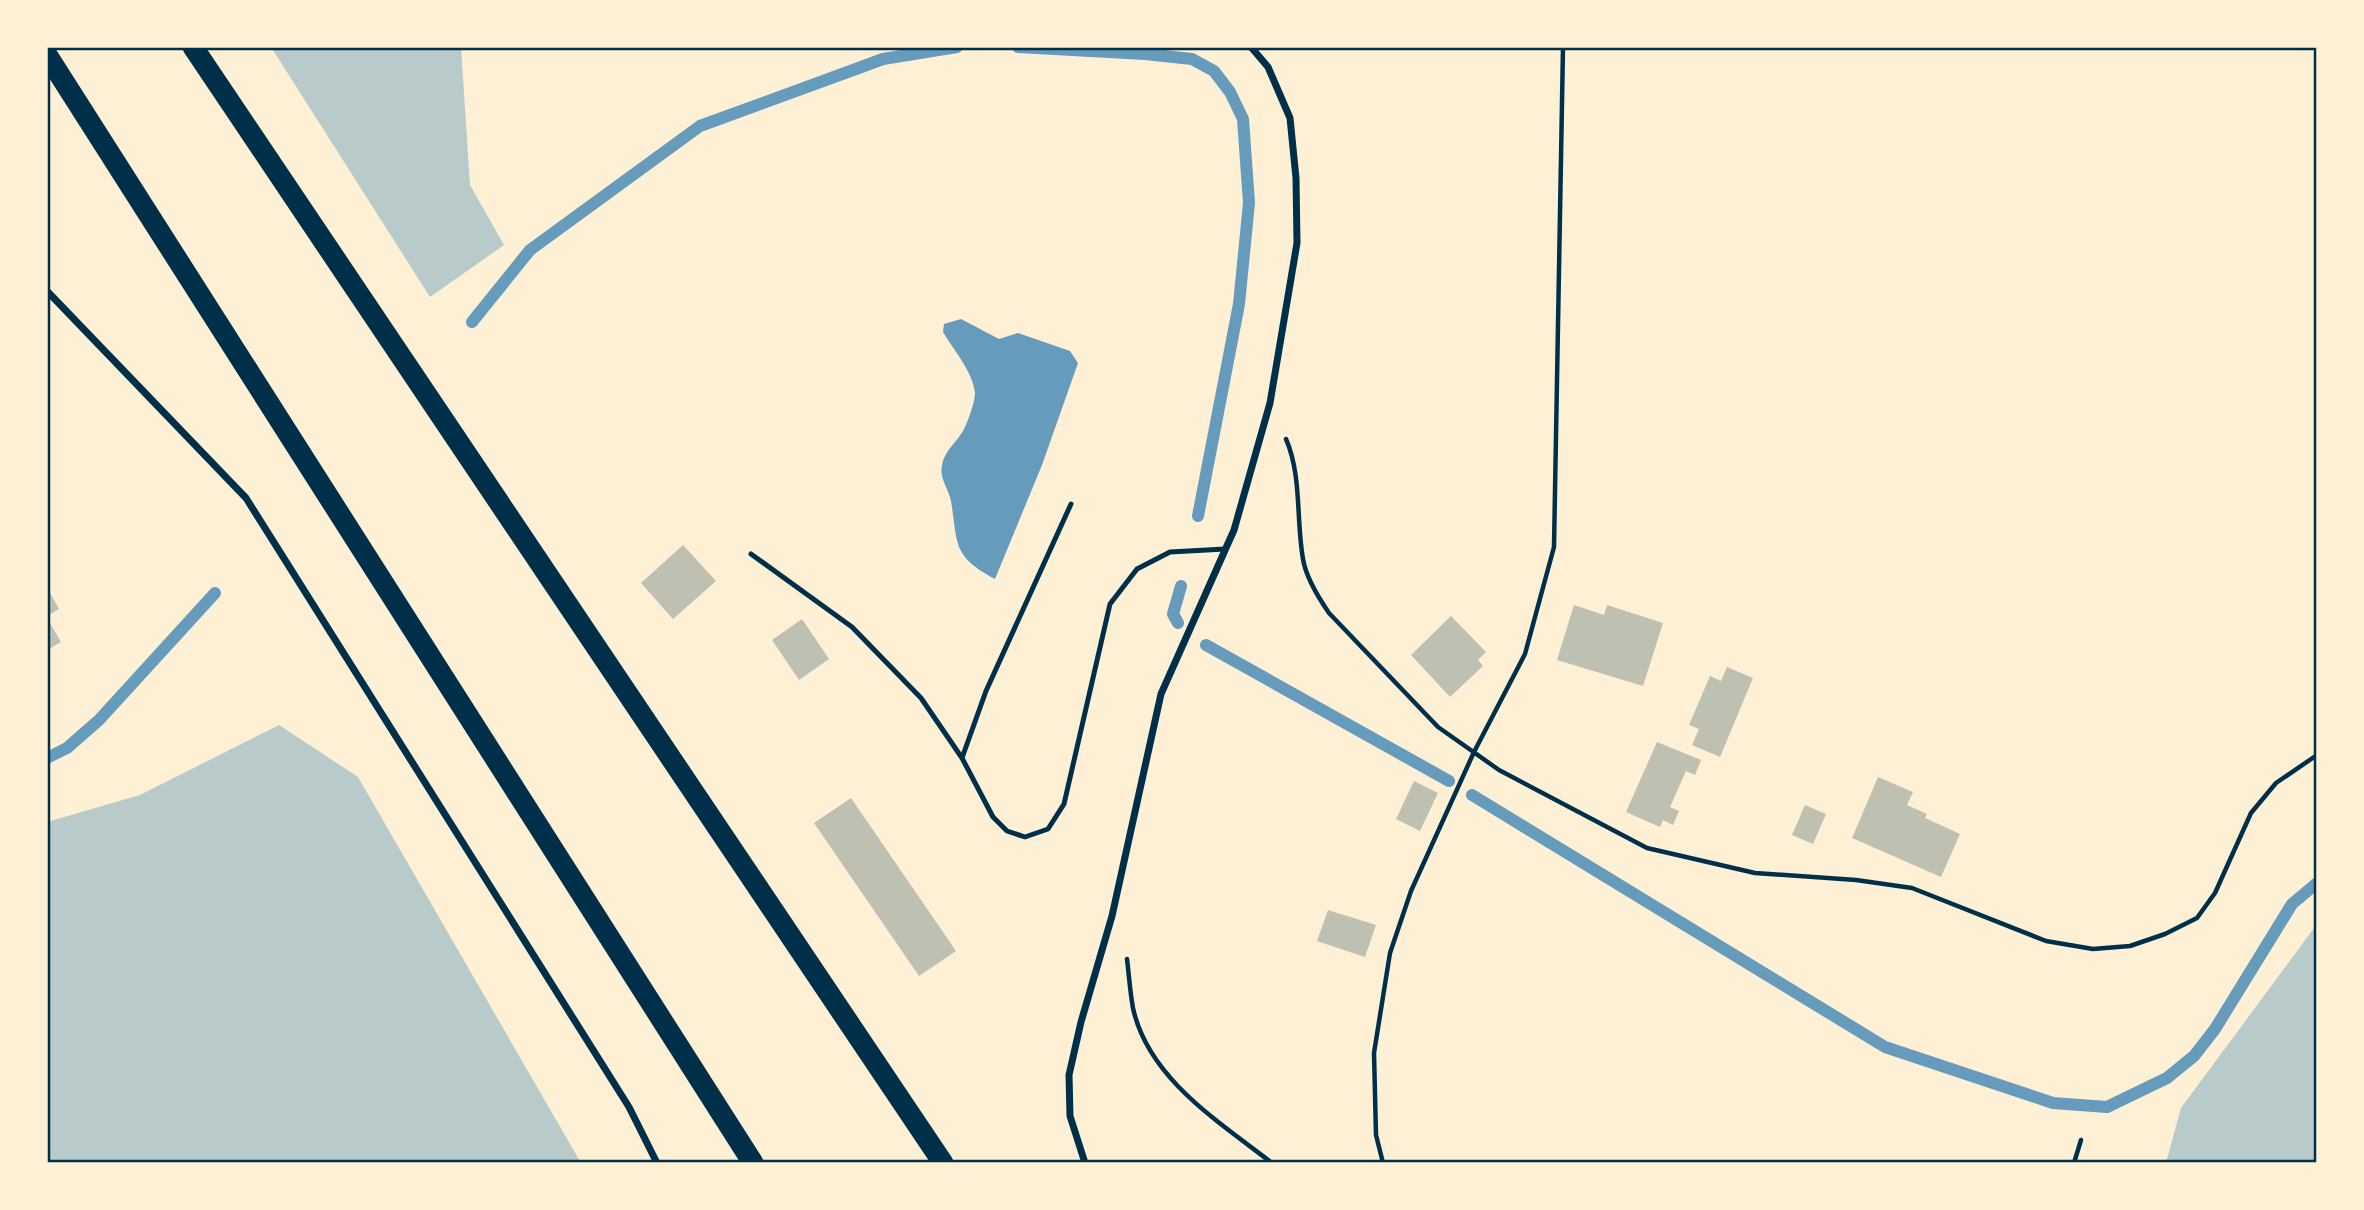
<svg xmlns="http://www.w3.org/2000/svg" width="2364" height="1210" font-family="Bitter,serif">
	<style>
		.green { fill: #b9caca }
		.water { fill: #669bbc }
		.lines { fill: none; stroke-linecap: round; stroke-linejoin: round }
		.stream { stroke: #669bbc; stroke-width: 12 }
		.building { fill: #bec0b2 }
		.path { stroke: #003049; stroke-width: 4.5 }
		.service { stroke: #003049; stroke-width: 5 }
		.minor { stroke: #003049; stroke-width: 7 }
		.motorway { stroke: #003049; stroke-width: 21 }
		.neatline { fill: none; stroke: #003049; stroke-width: 2.5 }
	</style>
	<rect width="100%" height="100%" fill="#fdf0d5"/>
	<path class="green" d="M271,47H461L470,185L504,245L430,297Z
		M279,725L358,777L581,1163H47V822L140,795Z
		M2317,924V1163H2166L2181,1108Z"/>
	<path class="water" d="M961,319L999,339L1018,333L1070,351L1078,363L1042,465L995,579C952,556 958,544 951,501C949,489 939,479 942,465C944,451 958,441 964,429C968,421 975,402 975,393C973,372 953,349 943,332L944,324Z"/>
	<g class="lines">
		<path class="stream" d="M1018,47L1145,54L1192,59L1214,71L1230,92L1243,119L1249,203L1239,304L1198,516
			M472,322L530,250L700,126L883,59L957,47
			M1178,623L1173,614L1181,586
			M1206,645L1449,781
			M47,758L67,748L99,720L215,593
			M1472,795L1885,1047L2053,1103L2107,1107L2167,1078L2194,1056L2215,1029L2292,904L2317,883"/>
	</g>
	<path class="building" d="M683,545L716,581L673,619L641,583Z
		M49,591L59,609L47,616V592Z
		M1574,605L1604,615L1607,605L1663,623L1643,686L1557,660Z
		M1451,616L1486,652L1478,660L1483,666L1450,697L1411,655Z
		M47,618L61,642L47,650Z
		M802,619L829,659L799,680L772,640Z
		M1727,667L1753,678L1720,757L1692,745L1699,729L1689,725L1710,676L1721,681Z
		M1657,742L1701,760L1695,775L1686,771L1670,807L1679,811L1673,825L1663,820L1660,827L1626,812Z
		M1878,777L1913,792L1907,805L1927,814L1925,818L1960,834L1941,877L1852,838Z
		M1414,781L1438,793L1420,831L1396,819Z
		M851,798L956,951L919,976L814,823Z
		M1805,805L1826,814L1813,844L1792,835Z
		M1328,910L1376,925L1365,957L1317,941Z"/>
	<g class="lines">
		<path class="path" d="M1286,439C1302,476 1296,520 1303,559C1306,578 1318,597 1329,613L1438,727L1499,770L1647,848L1755,873L1856,880L1912,888L2046,941L2093,949L2130,946L2165,934L2197,918L2215,893L2251,813L2276,783L2317,755
			M1127,959C1129,975 1130,992 1133,1008C1148,1078 1219,1122 1272,1163
			M1383,1163L1376,1135L1374,1053L1390,953L1411,891L1474,752L1525,654L1554,547L1563,47
			M2074,1163L2081,1140"/>
		<path class="service" d="M751,554L852,627L921,698L962,758L993,817L1007,831L1025,837L1048,829L1064,804L1110,604L1137,569L1170,552L1225,549
			M962,758L986,691L1071,504"/>
		<path class="minor" d="M47,291L246,498L629,1107L657,1163
			M1085,1163L1070,1116L1069,1075L1081,1022L1112,916L1161,694L1234,530L1270,403L1297,243L1296,178L1290,118L1268,67L1251,47"/>
		<path class="motorway" d="M193,47L943,1163
			M47,55L753,1163"/>
	</g>
	<rect width="2364" height="1210" fill="none" stroke="#fdf0d5" stroke-width="98"/>
	<rect x="49" y="49" width="2266" height="1112" class="neatline"/>
</svg>
